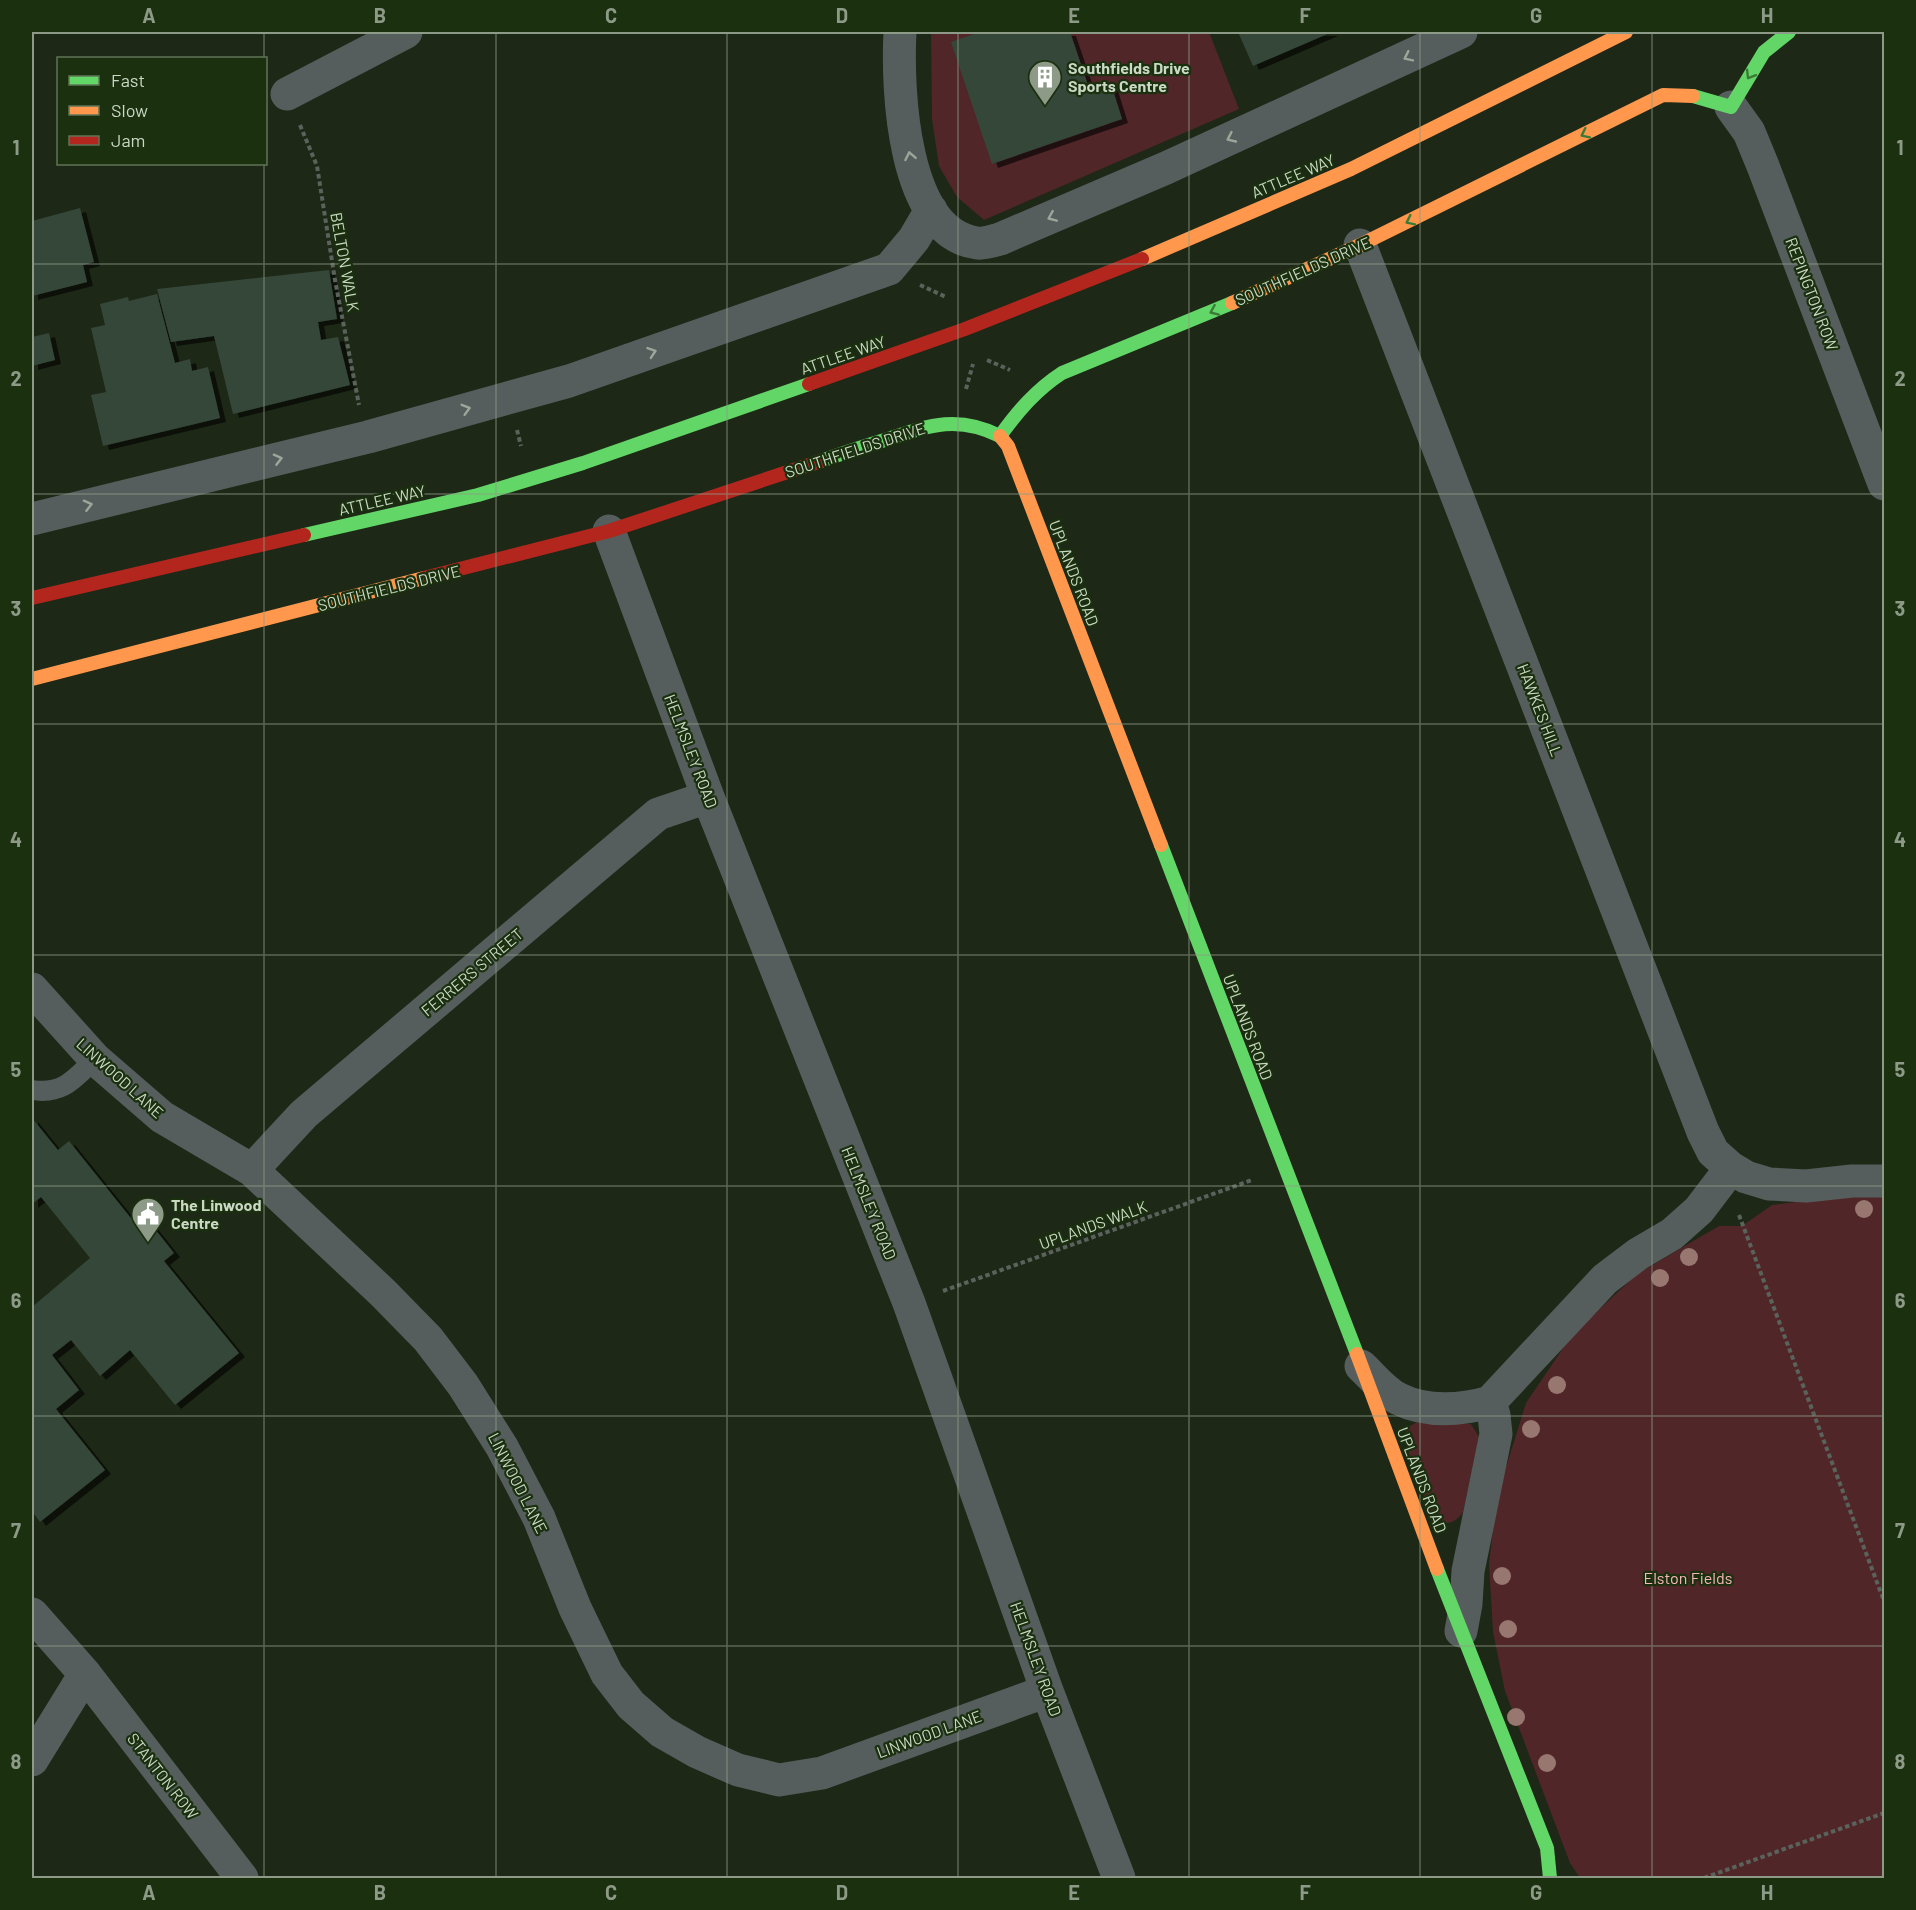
<svg xmlns="http://www.w3.org/2000/svg" width="1916" height="1910" font-family="Barlow,sans-serif">
	<style>
		.green { fill: #512628 }
		.building { fill: #354638; filter: url(#shadow) }
		.lines { fill: none; stroke-linecap: round; stroke-linejoin: round }
		.path { stroke: #5a625c; stroke-width: 4; stroke-dasharray: 4.5 3; stroke-linecap: butt }
		.lane { stroke: #555e5c; stroke-width: 20 }
		.street { stroke: #555e5c; stroke-width: 33 }
		.fast { stroke: #63d668; stroke-width: 14 }
		.slow { stroke: #ff974d; stroke-width: 14 }
		.jam { stroke: #b3261e; stroke-width: 14 }
		.tree { fill: #977770 }
		.oneway { stroke: #9ba79a }
		.oneway2 { stroke: #3b7b37 }
		.grid { fill: none; stroke: #8d9a87; stroke-width: 1.5; stroke-opacity: 0.55 }
		.labels { text-anchor: middle; stroke-width: 4.5; stroke-linejoin: round; paint-order: stroke }
		.poi-label { font-size: 16px; font-weight: bold; fill: #cad8c4; stroke: #1a300f; text-anchor: start }
		.street-label { font-size: 16px; fill: #cad8c4; stroke: #1a300f }
		.park-label { font-size: 16px; fill: #fab7b9; stroke: #1a300f }
		.neatline { fill: none; stroke: #8d9a87; stroke-width: 2 }
		.grid-label { font-size: 20px; text-anchor: middle; font-weight: bold; fill: #8d9a87 }
	</style>
	<defs>
		<filter id="shadow"><feDropShadow dx="6" dy="4" stdDeviation="0" flood-color="#0009"/></filter>
	</defs>
	<rect width="100%" height="100%" fill="#1d2817"/>
	<path class="green" d="M931,32H1209L1239,109L984,220L957,197L939,166L932,119Z
		M1884,1191V1878H1580L1570,1863L1505,1691L1493,1632L1489,1564L1497,1496L1526,1403L1572,1335L1637,1274L1719,1226H1742L1772,1205Z
		M1421,1420L1471,1424L1479,1437L1463,1512C1455,1524 1444,1527 1432,1517L1405,1442V1434L1408,1427Z"/>
	<path class="building" d="M977,32H1070L1091,94L1112,87L1122,119L992,164L951,42L977,33Z
		M1238,32H1332L1253,66Z
		M80,208L94,262L83,265L87,282L32,296V221Z
		M329,270L337,319L318,322L321,340L338,337L350,385L233,414L214,336L171,342L157,289Z
		M157,294L175,363L190,359L192,371L208,367L220,418L103,446L91,395L106,392L91,328L105,325L100,304L128,297L129,301Z
		M49,333L55,360L32,366V337Z
		M32,1118L58,1150L69,1141L134,1222L143,1214L174,1253L164,1261L239,1353L175,1405L130,1350L100,1376L71,1340L52,1355L79,1390L56,1409L105,1470L40,1522L32,1511V1307L90,1258L41,1197L32,1204Z"/>
	<g class="lines">
		<path class="path" d="M300,125L317,166L335,280L359,405
			M920,285L946,297
			M987,360L1010,370
			M966,389L973,364
			M517,430L521,446
			M1739,1215L1884,1601
			M943,1291L1252,1180
			M1704,1878L1884,1813"/>
		<path class="lane" d="M32,1090C63,1095 74,1079 95,1059"/>
		<path class="street" d="M900,32C897,88 902,233 977,243C984,244 993,241 1000,239L1166,168L1461,32
			M287,94L406,32
			M1731,107L1749,132L1763,166L1884,484
			M1360,245L1703,1132L1713,1152L1731,1168
			M32,519L368,437L569,381L889,269L914,239L931,210
			M609,531L708,797L909,1303L1047,1691L1119,1878
			M32,989L95,1059L162,1117L252,1170L383,1293L428,1339L463,1385L502,1447L539,1518L575,1608L607,1674L631,1705L662,1732L697,1752L738,1770L779,1780L822,1773L1047,1691
			M252,1170L304,1114L658,814L708,797
			M1361,1366C1373,1377 1384,1392 1399,1399C1427,1413 1462,1410 1490,1402
			M32,1614L85,1674L242,1878
			M1461,1631L1466,1604L1468,1571L1496,1434L1494,1415L1490,1402L1605,1279L1638,1254L1672,1234L1699,1210L1731,1168L1746,1177L1769,1184L1806,1186L1852,1181H1884
			M32,1760L85,1674"/>
		<path class="fast" d="M1693,96L1731,107L1764,52L1789,32
			M821,461C843,453 865,446 888,439C930,425 958,415 1000,436C1018,411 1036,390 1062,373L1232,303
			M304,535L478,495L583,463L809,384
			M1161,845L1357,1354
			M1437,1569L1547,1848L1550,1878"/>
		<path class="slow" d="M1142,259L1351,169L1626,32
			M1232,303L1360,245L1663,95L1693,96
			M1000,436L1008,446L1161,845
			M32,679L424,578
			M1357,1354L1437,1569"/>
		<path class="jam" d="M809,384L965,329L1142,259
			M424,578L609,531L821,461
			M32,598L304,535"/>
	</g>
	<g class="tree">
		<circle cx="1864" cy="1209" r="9"/>
		<circle cx="1689" cy="1257" r="9"/>
		<circle cx="1660" cy="1278" r="9"/>
		<circle cx="1557" cy="1385" r="9"/>
		<circle cx="1531" cy="1429" r="9"/>
		<circle cx="1502" cy="1576" r="9"/>
		<circle cx="1508" cy="1629" r="9"/>
		<circle cx="1516" cy="1717" r="9"/>
		<circle cx="1547" cy="1763" r="9"/>
	</g>
	<defs><path id="oneway-chevron" d="M-2-3.5L2.5 0L-2 3.5" fill="none" stroke-width="1.6" stroke-linecap="round" stroke-linejoin="round" transform="scale(1.5)"/></defs>
	<g class="oneway">
		<use href="#oneway-chevron" transform="translate(1408 57) rotate(154)"/>
		<use href="#oneway-chevron" transform="translate(1231 138) rotate(155)"/>
		<use href="#oneway-chevron" transform="translate(910 156) rotate(-101)"/>
		<use href="#oneway-chevron" transform="translate(1052 217) rotate(157)"/>
		<use href="#oneway-chevron" transform="translate(652 352) rotate(-19)"/>
		<use href="#oneway-chevron" transform="translate(466 409) rotate(-16)"/>
		<use href="#oneway-chevron" transform="translate(278 459) rotate(-14)"/>
		<use href="#oneway-chevron" transform="translate(88 505) rotate(-14)"/>
	</g>
	<g class="oneway2">
		<use href="#oneway-chevron" transform="translate(1750 75) rotate(121)"/>
		<use href="#oneway-chevron" transform="translate(1585 134) rotate(154)"/>
		<use href="#oneway-chevron" transform="translate(1410 221) rotate(154)"/>
		<use href="#oneway-chevron" transform="translate(1214 311) rotate(157)"/>
	</g>
	<path class="grid" d="M264,32V58M496,32V1878M727,32V1878M958,32V1878M1189,32V1878M1420,32V1878M1652,32V1878M264,164V1878M32,264H1884M32,494H1884M32,724H1884M32,955H1884M32,1186H1884M32,1416H1884M32,1646H1884"/>
	<defs>
		<symbol id="building-pin" viewBox="-11 -11 22 30"><path d="M0 17L-7.5 6A9.5 9.5 0 1 1 7.5 6Z" fill="#8d9a87" stroke="#1a300f"/><path d="M-4-6H4V6H1V3H-1V6H-4ZM-2.5-4.3h1.7v1.8h-1.7ZM.8-4.3h1.7v1.8H.8ZM-2.5-1h1.7V.8h-1.7ZM.8-1h1.7V.8H.8Z" fill="#fff"/></symbol>
		<symbol id="civic-pin" viewBox="-11 -11 22 30"><path d="M0 17L-7.5 6A9.5 9.5 0 1 1 7.5 6Z" fill="#8d9a87" stroke="#1a300f"/><path d="M-.6-6.5H3V-4.5H.6V-3L4-1V1h2V6H-6V1h2V-1L-.6-3ZM-1.2 2.5V6h2.4V2.5Z" fill="#fff"/></symbol>
	</defs>
	<g fill-rule="evenodd">
		<use href="#building-pin" x="1026" y="58" width="38" height="52"/>
		<use href="#civic-pin" x="129" y="1195" width="38" height="52"/>
	</g>
	<g class="labels">
		<g class="poi-label">
			<text x="1068" y="74">Southfields Drive<tspan x="1068" dy="18">Sports Centre</tspan></text>
			<text x="171" y="1211">The Linwood<tspan x="171" dy="18">Centre</tspan></text>
		</g>
		<g class="street-label">
			<text transform="translate(1293 176) rotate(-23)" y="6">ATTLEE WAY</text>
			<text transform="translate(345 262) rotate(80)" y="6">BELTON WALK</text>
			<text transform="translate(1303 271) rotate(-24)" y="6">SOUTHFIELDS DRIVE</text>
			<text transform="translate(1812 294) rotate(69)" y="6">REPINGTON ROW</text>
			<text transform="translate(843 355) rotate(-19)" y="6">ATTLEE WAY</text>
			<text transform="translate(855 450) rotate(-18)" y="6">SOUTHFIELDS DRIVE</text>
			<text transform="translate(382 500) rotate(-13)" y="6">ATTLEE WAY</text>
			<text transform="translate(1074 573) rotate(69)" y="6">UPLANDS ROAD</text>
			<text transform="translate(389 588) rotate(-14)" y="6">SOUTHFIELDS DRIVE</text>
			<text transform="translate(1540 710) rotate(69)" y="6">HAWKES HILL</text>
			<text transform="translate(691 751) rotate(69)" y="6">HELMSLEY ROAD</text>
			<text transform="translate(472 972) rotate(-40)" y="6">FERRERS STREET</text>
			<text transform="translate(1248 1027) rotate(69)" y="6">UPLANDS ROAD</text>
			<text transform="translate(120 1078) rotate(42)" y="6">LINWOOD LANE</text>
			<text transform="translate(869 1203) rotate(68)" y="6">HELMSLEY ROAD</text>
			<text transform="translate(1093 1225) rotate(-20)" y="6">UPLANDS WALK</text>
			<text transform="translate(1422 1480) rotate(69)" y="6">UPLANDS ROAD</text>
			<text transform="translate(518 1483) rotate(63)" y="6">LINWOOD LANE</text>
			<text transform="translate(1036 1659) rotate(70)" y="6">HELMSLEY ROAD</text>
			<text transform="translate(929 1734) rotate(-20)" y="6">LINWOOD LANE</text>
			<text transform="translate(163 1776) rotate(52)" y="6">STANTON ROW</text>
		</g>
		<g class="park-label">
			<text x="1688" y="1584">Elston Fields</text>
		</g>
	</g>
	<rect width="1916" height="1910" fill="none" stroke="#1a300f" stroke-width="66"/>
	<rect x="57" y="57" width="210" height="108" fill="#1a300f" stroke="#607357" stroke-width="1.5"/>
	<rect x="69" y="76" width="30" height="9" fill="#63d668" stroke="#607357" stroke-width="1.5"/>
	<text x="111" y="87" font-size="18" fill="#cad8c4">Fast</text>
	<rect x="69" y="106" width="30" height="9" fill="#ff974d" stroke="#607357" stroke-width="1.5"/>
	<text x="111" y="117" font-size="18" fill="#cad8c4">Slow</text>
	<rect x="69" y="136" width="30" height="9" fill="#b3261e" stroke="#607357" stroke-width="1.5"/>
	<text x="111" y="147" font-size="18" fill="#cad8c4">Jam</text>
	<rect x="33" y="33" width="1850" height="1844" class="neatline"/>
	<g class="grid-label">
		<text x="149" y="23">A</text>
		<text x="380" y="23">B</text>
		<text x="611" y="23">C</text>
		<text x="842" y="23">D</text>
		<text x="1074" y="23">E</text>
		<text x="1305" y="23">F</text>
		<text x="1536" y="23">G</text>
		<text x="1767" y="23">H</text>
		<text x="16" y="155">1</text>
		<text x="1900" y="155">1</text>
		<text x="16" y="386">2</text>
		<text x="1900" y="386">2</text>
		<text x="16" y="616">3</text>
		<text x="1900" y="616">3</text>
		<text x="16" y="847">4</text>
		<text x="1900" y="847">4</text>
		<text x="16" y="1077">5</text>
		<text x="1900" y="1077">5</text>
		<text x="16" y="1308">6</text>
		<text x="1900" y="1308">6</text>
		<text x="16" y="1538">7</text>
		<text x="1900" y="1538">7</text>
		<text x="16" y="1769">8</text>
		<text x="1900" y="1769">8</text>
		<text x="149" y="1900">A</text>
		<text x="380" y="1900">B</text>
		<text x="611" y="1900">C</text>
		<text x="842" y="1900">D</text>
		<text x="1074" y="1900">E</text>
		<text x="1305" y="1900">F</text>
		<text x="1536" y="1900">G</text>
		<text x="1767" y="1900">H</text>
	</g>
</svg>
